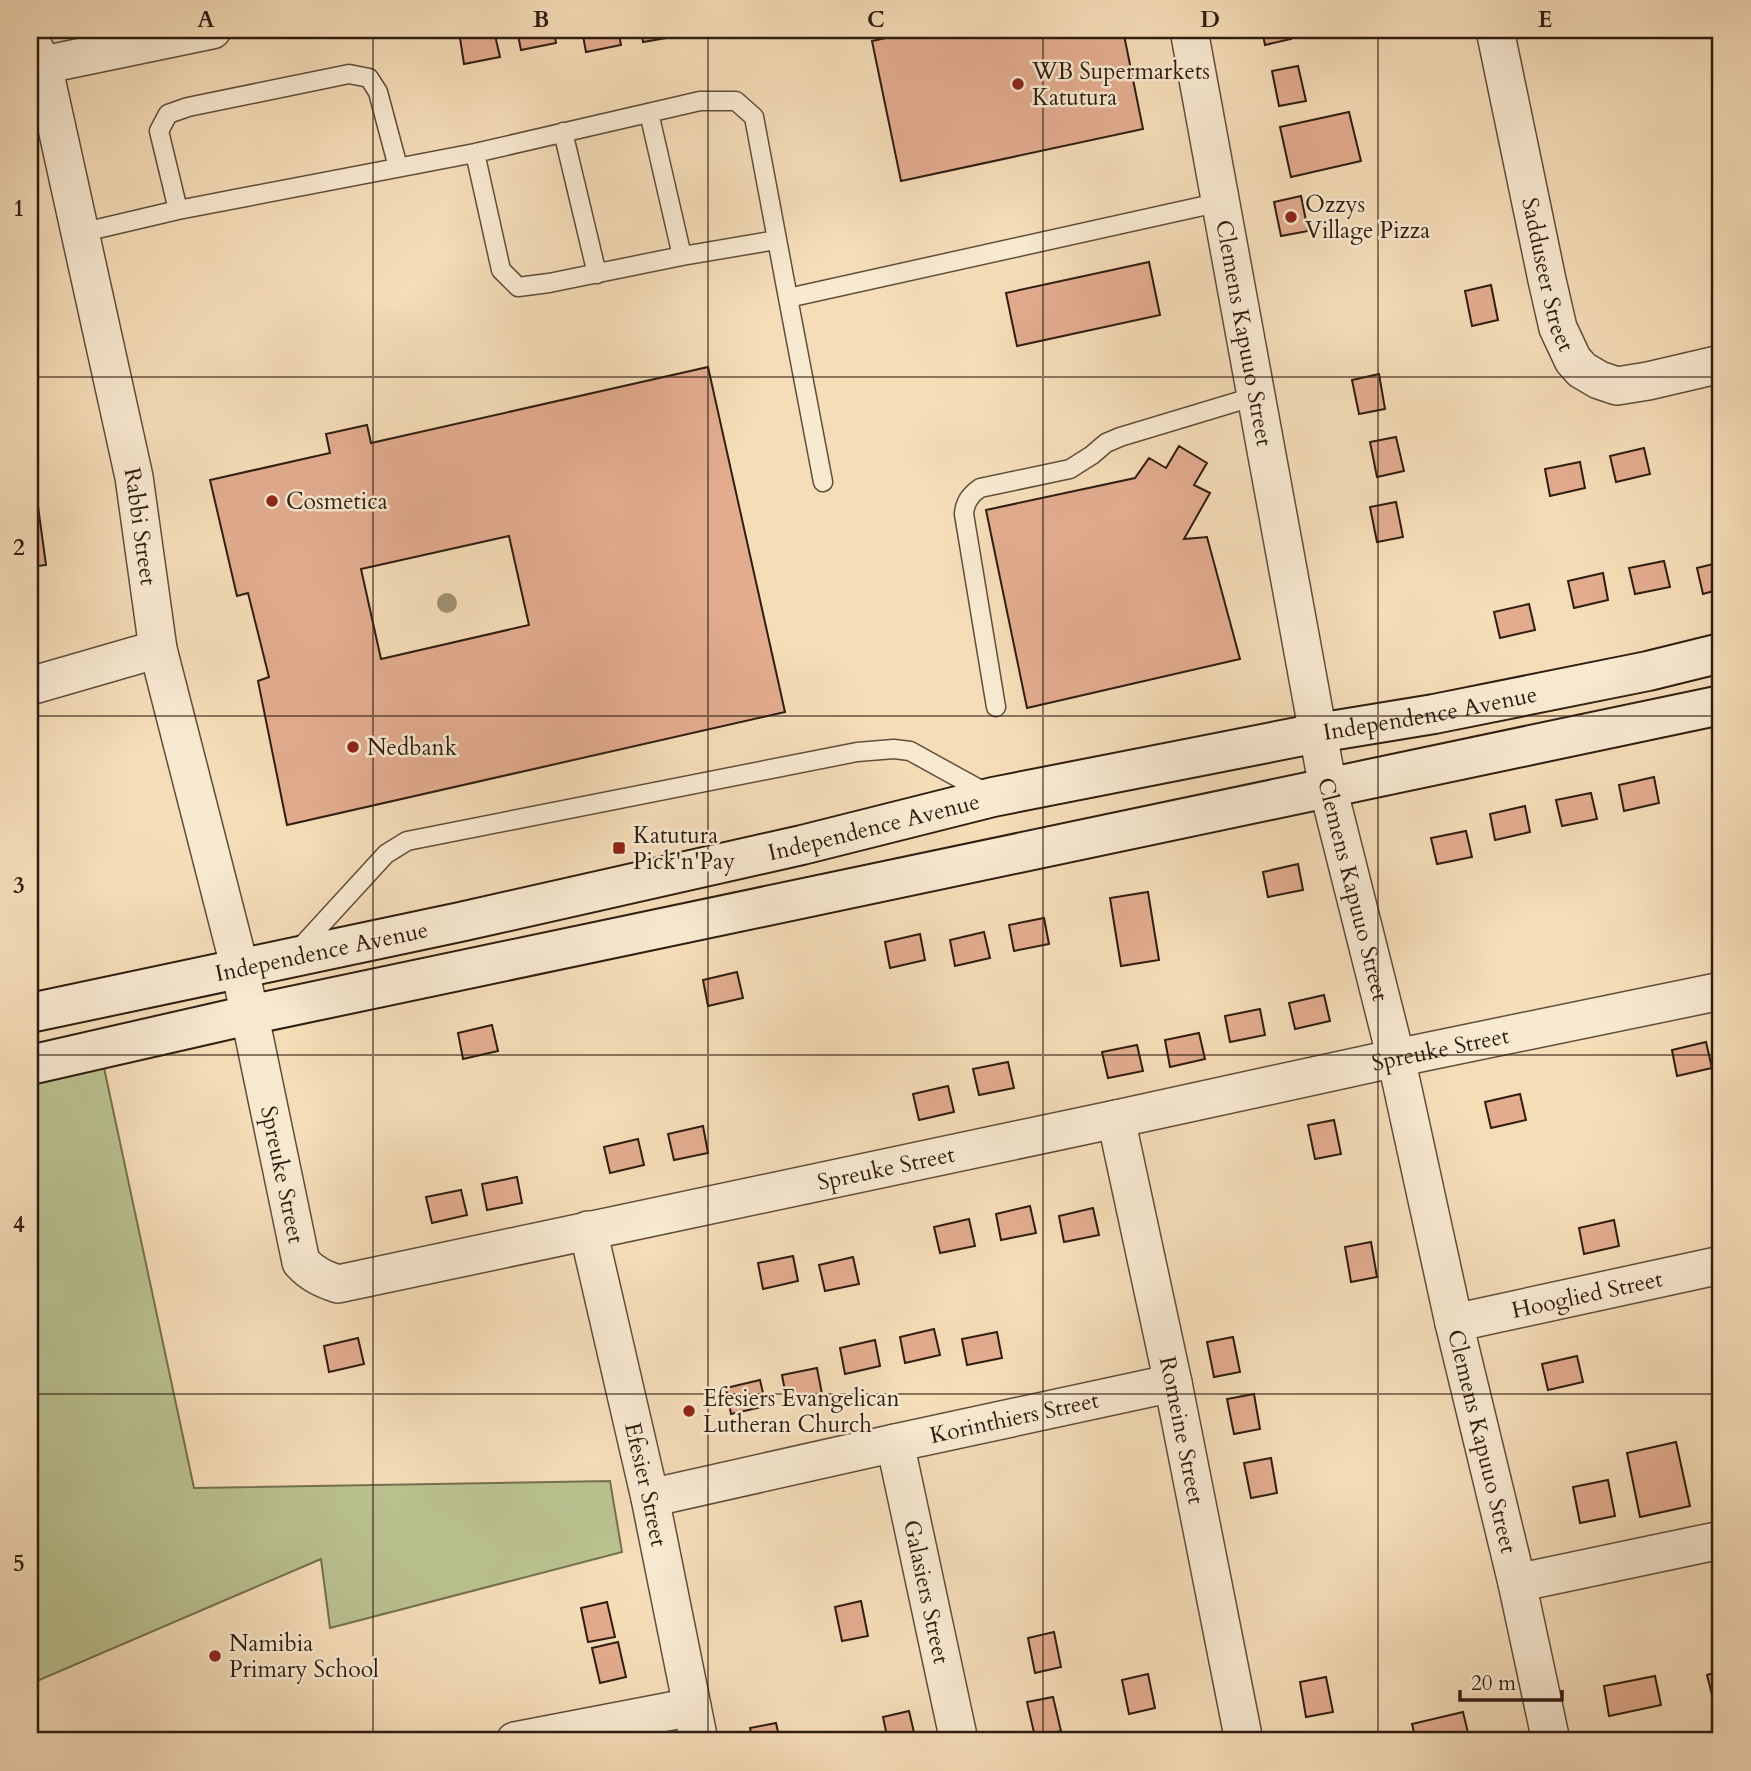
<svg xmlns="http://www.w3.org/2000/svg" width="1751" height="1771" font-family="Cardo,serif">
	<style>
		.green { fill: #bac290; stroke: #747050; stroke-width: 2 }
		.building { fill: #e3ac8f; stroke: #2f1d11; stroke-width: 2; fill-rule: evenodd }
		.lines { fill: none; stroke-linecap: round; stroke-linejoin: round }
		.service-casing { stroke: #604d3b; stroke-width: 21 }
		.minor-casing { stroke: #604d3b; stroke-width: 40 }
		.secondary-casing { stroke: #2f1d11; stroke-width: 42 }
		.service { stroke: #f8e9d1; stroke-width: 18 }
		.minor { stroke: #f8e9d1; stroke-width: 37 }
		.secondary { stroke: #f8e9d1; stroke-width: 38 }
		.tree { fill: #9f8f71 }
		.grid { fill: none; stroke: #2f1d11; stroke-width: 2; stroke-opacity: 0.55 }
		.poi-dot { fill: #8f2418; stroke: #f8e9d1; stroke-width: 2.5 }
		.labels { text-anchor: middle; stroke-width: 5; stroke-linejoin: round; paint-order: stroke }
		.poi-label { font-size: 23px; fill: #2f1d11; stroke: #f8e9d1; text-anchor: start }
		.street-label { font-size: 23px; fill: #2f1d11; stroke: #f8e9d1 }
		.neatline { fill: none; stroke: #2f1d11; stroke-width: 2.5 }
		.grid-label { font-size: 23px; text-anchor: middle; font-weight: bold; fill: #2f1d11 }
	</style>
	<rect width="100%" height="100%" fill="#f5ddb8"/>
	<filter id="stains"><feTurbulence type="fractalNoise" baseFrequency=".00286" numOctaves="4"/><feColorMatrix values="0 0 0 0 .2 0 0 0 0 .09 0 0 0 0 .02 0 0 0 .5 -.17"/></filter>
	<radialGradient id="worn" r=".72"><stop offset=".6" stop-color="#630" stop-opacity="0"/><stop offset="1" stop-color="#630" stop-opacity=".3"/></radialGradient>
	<path class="green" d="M100,1049L194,1488L610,1481L622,1552L330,1628L321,1559L30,1684V1064Z"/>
	<path class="building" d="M517,30H554L556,43L521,50Z
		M582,30H618L621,45L586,52Z
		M641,30H677L678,36L643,42Z
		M923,30H1123L1143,129L901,181L872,41Z
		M1262,30H1290L1291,39L1265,45Z
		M494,31L500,57L464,64L460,38Z
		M1298,66L1306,101L1279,106L1272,71Z
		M1349,112L1361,161L1291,177L1280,127Z
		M1301,196L1308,231L1281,236L1274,202Z
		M1149,262L1160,315L1017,346L1006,293Z
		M1491,285L1498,320L1472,326L1465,291Z
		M708,367L785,712L287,825L258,681L269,677L248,593L237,596L210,480L330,453L326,434L367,425L371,443ZM509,536L529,625L381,659L361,569Z
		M1379,374L1385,409L1359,414L1352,380Z
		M1396,437L1404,471L1377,477L1370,442Z
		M1179,446L1207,463L1194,485L1210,493L1184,539L1207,537L1240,659L1027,708L986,510L1135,478L1149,458L1166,468Z
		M1644,448L1650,474L1616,482L1610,456Z
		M1580,462L1585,488L1550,496L1545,469Z
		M37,499L46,565L30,567V501Z
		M1396,502L1403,537L1377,542L1370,507Z
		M1664,561L1670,587L1635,594L1629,568Z
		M1721,562V589L1703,594L1697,568Z
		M1603,573L1608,600L1574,608L1568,581Z
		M1529,604L1535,630L1500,638L1494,612Z
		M1654,777L1659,803L1624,811L1619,785Z
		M1591,793L1597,819L1562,826L1556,800Z
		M1525,806L1530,832L1495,840L1490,814Z
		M1466,831L1472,857L1437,864L1431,838Z
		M1298,864L1303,890L1268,897L1263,872Z
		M1148,892L1159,960L1121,966L1110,898Z
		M1044,918L1049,944L1014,951L1009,925Z
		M984,932L990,958L955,966L950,940Z
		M920,934L925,960L890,968L885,942Z
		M737,972L743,998L708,1006L703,980Z
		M1324,995L1330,1021L1295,1029L1289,1003Z
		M1260,1009L1265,1035L1230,1042L1225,1016Z
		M492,1025L498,1051L463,1059L458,1033Z
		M1199,1033L1205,1059L1170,1067L1165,1040Z
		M1706,1042L1712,1068L1677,1076L1672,1050Z
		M1137,1045L1143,1071L1108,1078L1102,1052Z
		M1008,1062L1014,1088L979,1095L973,1069Z
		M948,1086L954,1112L919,1120L913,1094Z
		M1520,1094L1526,1120L1491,1128L1485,1102Z
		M1334,1120L1341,1154L1315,1159L1308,1125Z
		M703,1126L708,1153L674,1160L668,1134Z
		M638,1139L644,1165L610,1173L604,1147Z
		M517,1177L522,1203L487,1210L482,1184Z
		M461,1190L467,1215L432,1223L426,1197Z
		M1030,1206L1036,1233L1001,1240L996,1214Z
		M1093,1208L1099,1235L1064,1242L1059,1216Z
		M969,1219L975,1246L940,1253L934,1227Z
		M1614,1220L1619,1246L1584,1254L1579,1228Z
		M1371,1242L1377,1277L1351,1282L1345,1247Z
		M793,1256L798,1281L763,1289L758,1263Z
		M853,1257L859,1284L825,1291L819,1265Z
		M934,1329L940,1355L905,1363L900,1337Z
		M997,1332L1002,1358L967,1365L962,1339Z
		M1233,1337L1240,1372L1214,1377L1207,1342Z
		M358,1338L364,1364L329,1372L324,1346Z
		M875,1340L880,1366L845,1374L840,1348Z
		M1577,1356L1583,1382L1548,1390L1542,1364Z
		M817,1368L822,1394L787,1402L782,1375Z
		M760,1380L766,1406L731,1414L726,1388Z
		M1254,1394L1260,1429L1234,1434L1227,1399Z
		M1676,1442L1690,1506L1640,1517L1627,1453Z
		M1271,1458L1277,1493L1251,1498L1244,1463Z
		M1608,1480L1615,1516L1580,1523L1573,1487Z
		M861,1601L868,1636L842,1641L835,1607Z
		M607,1602L615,1637L588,1642L581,1608Z
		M1054,1632L1061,1667L1035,1673L1028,1638Z
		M618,1642L626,1677L600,1683L592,1648Z
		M1721,1671V1702L1714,1703L1707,1675Z
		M1148,1674L1155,1708L1129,1714L1122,1680Z
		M1655,1676L1661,1705L1609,1716L1604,1686Z
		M1326,1677L1333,1712L1306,1717L1300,1682Z
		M1053,1697L1061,1731L1035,1737L1027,1702Z
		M909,1711L916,1741H888L883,1717Z
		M1463,1712L1470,1741H1416L1412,1724Z
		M776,1723L780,1741H753L750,1728Z
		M1163,1735L1164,1741H1137V1740Z"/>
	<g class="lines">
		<defs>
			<path id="service" d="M649,113L682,256
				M563,132L597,274
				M475,153L501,270L518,287L549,283L682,256L776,240
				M178,210L159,131L168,114L188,107L349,74L369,78L378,92L398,167
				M80,233L178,210L475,153L700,101H736L754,117L788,298L1221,202
				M788,298L823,482
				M996,707L964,514C965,502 970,495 980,488L1070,469L1092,455L1106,443L1120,437L1256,396
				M298,950L386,854L407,841L857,752L894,749L910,751L988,794
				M1715,1741L1721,1735"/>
			<g id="minor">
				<path id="s1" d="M1189,30L1328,788L1396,1058L1454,1323L1517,1583L1551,1741"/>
				<path id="s2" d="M1495,30L1547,280L1558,328L1573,360L1582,370L1599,380L1617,386L1648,381L1721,364"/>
				<path id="s3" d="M30,40L43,65L134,477L158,649L240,969L301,1262C312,1274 323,1279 338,1284L1116,1119L1396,1058L1721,991"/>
				<path d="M43,65L212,30"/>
				<path d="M30,686L158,649"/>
				<path id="s4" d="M1116,1119L1173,1383L1244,1741"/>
				<path id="s5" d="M588,1230L650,1498L699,1741"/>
				<path id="s6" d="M1454,1323L1721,1265"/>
				<path id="s7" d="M895,1443L959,1741"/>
				<path id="s8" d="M650,1498L895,1443L1173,1383"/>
				<path d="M1517,1583L1721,1540"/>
				<path d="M515,1741L692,1707"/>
			</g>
			<g id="secondary">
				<path id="s9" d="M30,1013L460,922L802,845L993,797L1318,733L1434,714L1648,671L1721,653"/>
				<path d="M30,1065L249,1015L1721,705"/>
			</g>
		</defs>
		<use href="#service" class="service-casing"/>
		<use href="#minor" class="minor-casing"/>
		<use href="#secondary" class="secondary-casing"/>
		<use href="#service" class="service"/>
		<use href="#minor" class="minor"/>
		<use href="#secondary" class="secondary"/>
	</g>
	<circle class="tree" cx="447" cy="603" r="10"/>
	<path class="grid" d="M373,30V1741M708,30V1741M1043,30V1741M1378,30V1741M30,377H1721M30,716H1721M30,1055H1721M30,1394H1721"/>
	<g class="poi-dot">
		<circle cx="1018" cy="84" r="7"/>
		<circle cx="1291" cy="217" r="7"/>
		<circle cx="272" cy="501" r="7"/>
		<circle cx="353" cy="747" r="7"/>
		<rect x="612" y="841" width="14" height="14" rx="3.5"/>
		<circle cx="689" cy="1411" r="7"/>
		<circle cx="215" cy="1656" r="7"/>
	</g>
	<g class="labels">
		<g class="poi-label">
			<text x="1032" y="79">WB Supermarkets<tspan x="1032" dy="26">Katutura</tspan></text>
			<text x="1305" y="212">Ozzys<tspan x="1305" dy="26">Village Pizza</tspan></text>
			<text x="286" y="509">Cosmetica</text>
			<text x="367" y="755">Nedbank</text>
			<text x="633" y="843">Katutura<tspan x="633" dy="26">Pick'n'Pay</tspan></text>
			<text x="703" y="1406">Efesiers Evangelican<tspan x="703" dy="26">Lutheran Church</tspan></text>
			<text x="229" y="1651">Namibia<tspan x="229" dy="26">Primary School</tspan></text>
		</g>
		<g class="street-label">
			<text dy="8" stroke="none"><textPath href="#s2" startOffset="250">Sadduseer Street</textPath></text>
			<text dy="8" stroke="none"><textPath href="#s1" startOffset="308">Clemens Kapuuo Street</textPath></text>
			<text dy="8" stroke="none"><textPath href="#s3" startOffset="500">Rabbi Street</textPath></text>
			<text dy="8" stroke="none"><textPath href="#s9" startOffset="1432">Independence Avenue</textPath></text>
			<text dy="8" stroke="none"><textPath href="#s9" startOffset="864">Independence Avenue</textPath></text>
			<text dy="8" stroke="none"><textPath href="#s1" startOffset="875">Clemens Kapuuo Street</textPath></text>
			<text dy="8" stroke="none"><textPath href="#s9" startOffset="298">Independence Avenue</textPath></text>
			<text dy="8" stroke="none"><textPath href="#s3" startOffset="2424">Spreuke Street</textPath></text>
			<text dy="8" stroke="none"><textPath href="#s3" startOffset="1857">Spreuke Street</textPath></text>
			<text dy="8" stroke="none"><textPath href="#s3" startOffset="1164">Spreuke Street</textPath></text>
			<text dy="8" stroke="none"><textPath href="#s6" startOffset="136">Hooglied Street</textPath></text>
			<text dy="8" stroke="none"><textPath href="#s8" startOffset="373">Korinthiers Street</textPath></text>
			<text dy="8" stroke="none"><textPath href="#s4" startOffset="318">Romeine Street</textPath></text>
			<text dy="8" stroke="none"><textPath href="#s1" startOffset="1442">Clemens Kapuuo Street</textPath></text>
			<text dy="8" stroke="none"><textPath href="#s5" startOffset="261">Efesier Street</textPath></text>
			<text dy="8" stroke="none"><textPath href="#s7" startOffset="152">Galasiers Street</textPath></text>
		</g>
	</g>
	<rect width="1751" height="1771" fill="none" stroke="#f5ddb8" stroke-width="77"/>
	<path d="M1460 1690v10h102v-10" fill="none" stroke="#2f1d11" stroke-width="3.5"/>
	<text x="1471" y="1690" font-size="21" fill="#2f1d11" stroke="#f8e9d1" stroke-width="5" paint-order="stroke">20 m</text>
	<rect x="38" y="38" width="1674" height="1694" class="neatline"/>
	<g class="grid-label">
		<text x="206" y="27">A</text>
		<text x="541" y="27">B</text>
		<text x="876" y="27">C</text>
		<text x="1210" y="27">D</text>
		<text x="1545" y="27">E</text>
		<text x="19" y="216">1</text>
		<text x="19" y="555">2</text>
		<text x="19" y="893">3</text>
		<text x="19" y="1232">4</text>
		<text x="19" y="1571">5</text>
	</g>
	<rect width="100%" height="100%" filter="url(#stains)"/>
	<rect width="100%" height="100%" fill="url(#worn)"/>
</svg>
